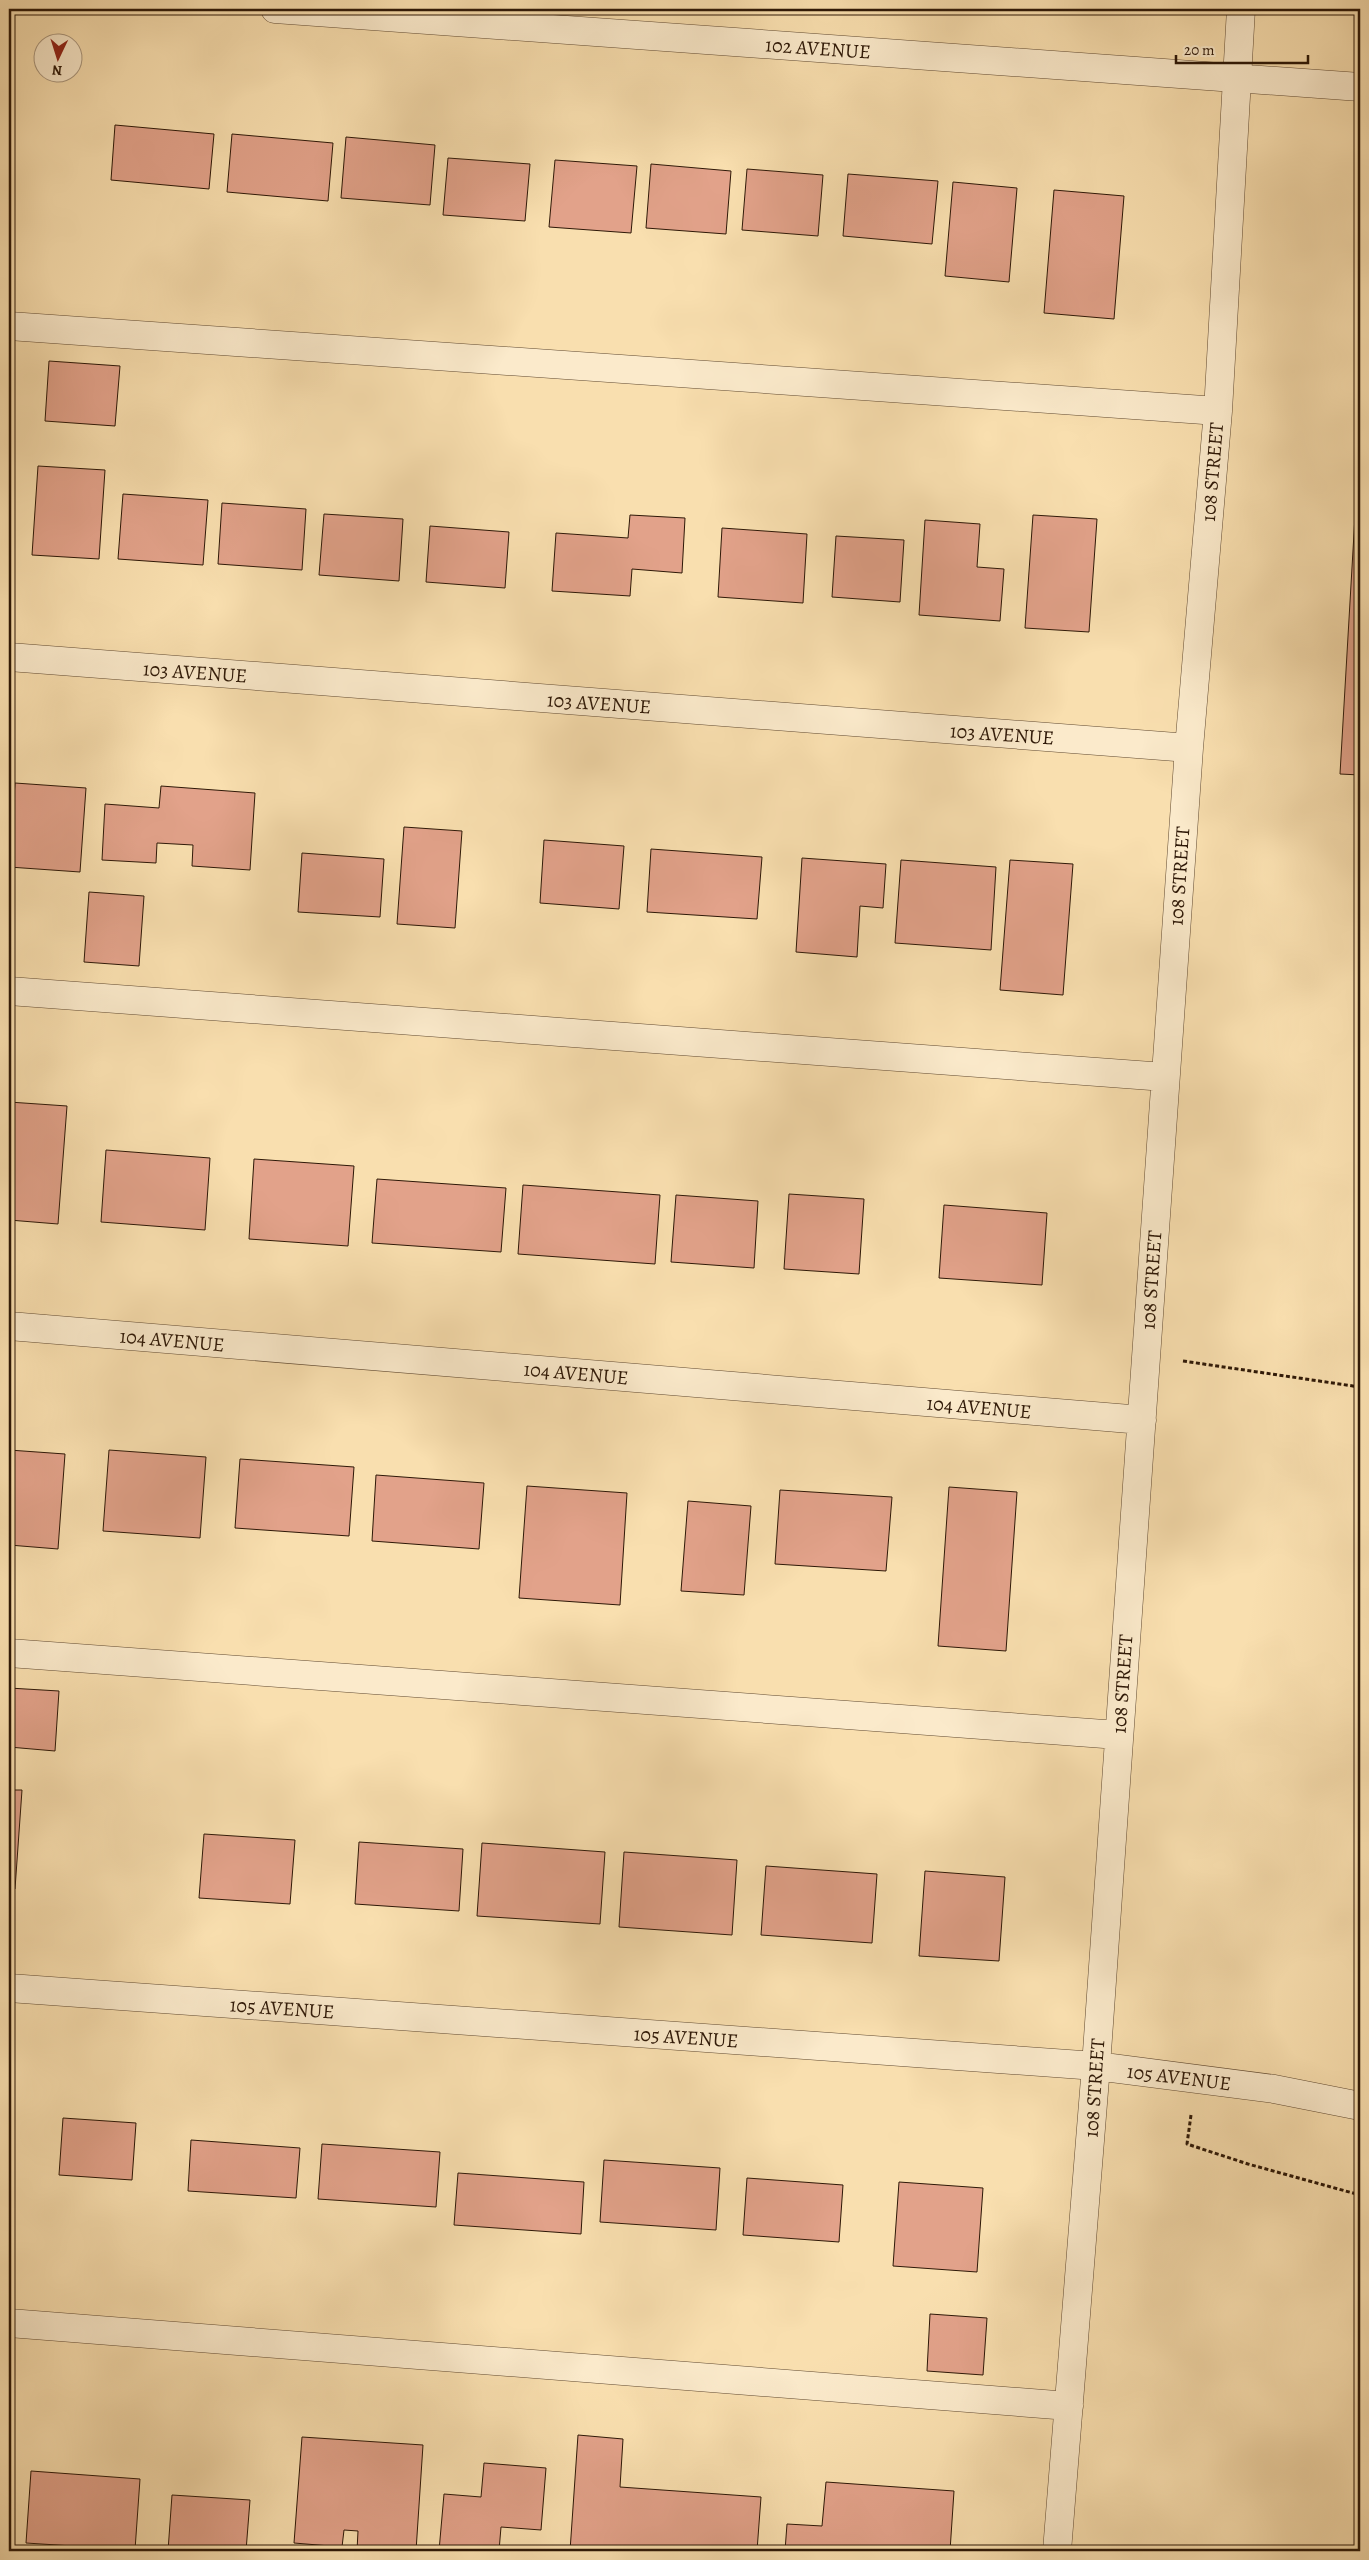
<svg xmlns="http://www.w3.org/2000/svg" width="1369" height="2560" font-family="Alegreya,serif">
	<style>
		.building { fill: #e2a28a; stroke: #2e1807 }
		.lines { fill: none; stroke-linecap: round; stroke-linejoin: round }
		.minor-casing { stroke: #614a31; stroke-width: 29 }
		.path { stroke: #2e1807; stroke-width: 3; stroke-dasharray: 4 2.5; stroke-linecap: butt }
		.minor { stroke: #fbeacb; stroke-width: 28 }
		.labels { text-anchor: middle; stroke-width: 4; stroke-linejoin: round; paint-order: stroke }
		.street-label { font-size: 20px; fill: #2e1807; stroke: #fbeacb }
	</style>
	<rect width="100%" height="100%" fill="#f9dfaf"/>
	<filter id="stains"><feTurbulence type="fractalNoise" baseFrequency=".004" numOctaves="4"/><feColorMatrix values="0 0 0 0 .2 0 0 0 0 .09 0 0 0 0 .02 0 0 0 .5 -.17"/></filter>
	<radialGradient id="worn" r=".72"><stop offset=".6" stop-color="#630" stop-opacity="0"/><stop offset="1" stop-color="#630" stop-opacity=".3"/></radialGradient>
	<path class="building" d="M115,125L214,134L209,189L111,180Z
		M232,134L333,143L328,201L227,192Z
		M346,137L435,145L430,205L341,198Z
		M448,158L530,164L525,221L443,215Z
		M555,160L637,166L631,233L549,227Z
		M651,164L731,171L726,234L646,228Z
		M747,169L823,175L818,236L742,230Z
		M848,174L938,181L932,244L843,236Z
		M953,182L1017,188L1009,282L945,276Z
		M1054,190L1124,196L1114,319L1044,313Z
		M49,361L120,366L115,426L45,421Z
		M1360,430V775L1340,774Z
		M38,466L105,470L99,559L32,555Z
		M123,494L208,500L203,565L118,559Z
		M222,503L306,509L302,570L218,564Z
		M324,514L403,519L399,581L319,575Z
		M630,515L685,518L682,573L632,569L630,596L552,591L556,533L628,538Z
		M1033,515L1097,519L1089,632L1025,628Z
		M925,520L980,524L977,567L1004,569L1000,621L919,615Z
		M430,526L509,532L505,588L426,582Z
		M722,528L807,534L803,603L718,597Z
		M836,536L904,540L900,602L832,597Z
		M15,783L86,788L80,872L9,867Z
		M161,786L255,793L250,870L192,866L193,845L157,843L156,863L102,860L105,804L159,808Z
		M404,827L462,831L455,928L397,924Z
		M544,840L624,846L619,909L540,903Z
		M651,849L762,857L757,919L647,912Z
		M302,853L384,859L380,917L298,912Z
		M802,858L886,864L883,908L860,906L857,957L796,952Z
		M901,860L996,867L991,950L895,943Z
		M1010,860L1073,864L1063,995L1000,990Z
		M89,892L144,896L139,966L84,962Z
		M9,1102L67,1106L58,1224L9,1220Z
		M106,1150L210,1158L205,1230L101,1222Z
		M254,1159L354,1166L348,1246L249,1239Z
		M377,1179L506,1188L501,1252L372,1243Z
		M523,1185L660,1195L655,1264L518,1254Z
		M789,1194L864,1199L859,1274L784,1269Z
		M676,1195L758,1201L754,1268L671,1262Z
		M944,1205L1047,1213L1042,1285L939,1278Z
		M9,1450L65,1454L58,1549L9,1545Z
		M109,1450L206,1457L200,1538L103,1531Z
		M240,1459L354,1467L349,1536L235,1528Z
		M376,1475L484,1483L479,1549L372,1541Z
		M527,1486L627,1493L620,1605L519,1598Z
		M949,1487L1017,1492L1006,1651L938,1646Z
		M780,1490L892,1497L886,1571L775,1564Z
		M688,1501L751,1506L744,1595L681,1591Z
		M9,1688L59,1691L55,1751L9,1747Z
		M9,1790H22L15,1889L9,1888Z
		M204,1834L295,1840L290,1904L199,1898Z
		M359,1842L463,1849L459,1911L355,1904Z
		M482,1843L605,1852L600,1924L477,1916Z
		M624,1852L737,1860L732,1935L619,1927Z
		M766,1866L877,1874L872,1943L761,1935Z
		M925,1871L1005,1877L999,1961L919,1956Z
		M63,2118L136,2123L132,2180L59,2175Z
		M191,2140L300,2148L296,2198L188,2191Z
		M322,2144L440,2152L436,2207L318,2199Z
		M604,2160L720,2168L716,2230L600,2222Z
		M458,2173L584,2182L581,2234L454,2225Z
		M747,2178L843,2185L839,2242L743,2235Z
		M899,2182L983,2188L977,2272L893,2266Z
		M930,2314L987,2318L983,2375L927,2371Z
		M578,2435L623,2439L620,2487L761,2497L757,2551H570Z
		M302,2437L423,2445L416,2551H357L358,2531L344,2530L342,2547L294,2543Z
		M484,2463L546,2468L541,2530L501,2527L499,2551H439L444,2494L481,2497Z
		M31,2471L140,2479L135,2550L26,2543Z
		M826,2482L954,2491L950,2551H785L787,2524L822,2526Z
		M172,2495L250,2500L246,2551H168Z"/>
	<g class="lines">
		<defs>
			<path id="minor" d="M275,9L1360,87
				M9,326L1218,411
				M9,657L1189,748
				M9,991L1165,1077
				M9,1326L1142,1420
				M9,1653L1118,1735
				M9,1988L1096,2066L1274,2089L1360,2106
				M9,2323L1069,2406
				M1057,2551L1096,2066L1189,748L1218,411L1241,9"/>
		</defs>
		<use href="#minor" class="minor-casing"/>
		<path class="path" d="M1183,1361L1360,1387
			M1191,2115L1187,2144L1248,2164L1360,2195"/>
		<use href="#minor" class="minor"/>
	</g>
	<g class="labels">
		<g class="street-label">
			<text transform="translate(818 48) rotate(4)" y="7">102 AVENUE</text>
			<text transform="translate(1212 472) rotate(-85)" y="7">108 STREET</text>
			<text transform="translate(195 672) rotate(4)" y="7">103 AVENUE</text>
			<text transform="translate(599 703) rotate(4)" y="7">103 AVENUE</text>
			<text transform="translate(1002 734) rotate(4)" y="7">103 AVENUE</text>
			<text transform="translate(1179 876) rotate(-86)" y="7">108 STREET</text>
			<text transform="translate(1151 1280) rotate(-86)" y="7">108 STREET</text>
			<text transform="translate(172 1340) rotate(5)" y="7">104 AVENUE</text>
			<text transform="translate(576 1373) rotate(5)" y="7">104 AVENUE</text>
			<text transform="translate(979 1407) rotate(5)" y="7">104 AVENUE</text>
			<text transform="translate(1122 1684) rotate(-86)" y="7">108 STREET</text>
			<text transform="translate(282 2008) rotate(4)" y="7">105 AVENUE</text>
			<text transform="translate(686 2037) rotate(4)" y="7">105 AVENUE</text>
			<text transform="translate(1179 2077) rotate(7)" y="7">105 AVENUE</text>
			<text transform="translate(1094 2088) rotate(-86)" y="7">108 STREET</text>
		</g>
	</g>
	<rect width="1369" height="2560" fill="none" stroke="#f9dfaf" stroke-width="30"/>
	<rect x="10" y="10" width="1349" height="2540" fill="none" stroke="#2e1807" stroke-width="2.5"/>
	<rect x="15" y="15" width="1339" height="2530" fill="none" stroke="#2e1807"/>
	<g transform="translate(58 58) rotate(184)"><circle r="24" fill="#fbeacb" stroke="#a9967d"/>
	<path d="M0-4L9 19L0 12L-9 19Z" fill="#8f2418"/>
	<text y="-8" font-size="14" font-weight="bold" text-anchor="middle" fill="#2e1807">N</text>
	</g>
	<path d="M1176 55v8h132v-8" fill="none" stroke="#2e1807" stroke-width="2.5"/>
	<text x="1184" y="55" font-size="15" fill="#2e1807" stroke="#fbeacb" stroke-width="4" paint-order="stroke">20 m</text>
	<rect width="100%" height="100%" filter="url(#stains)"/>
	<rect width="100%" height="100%" fill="url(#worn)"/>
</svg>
